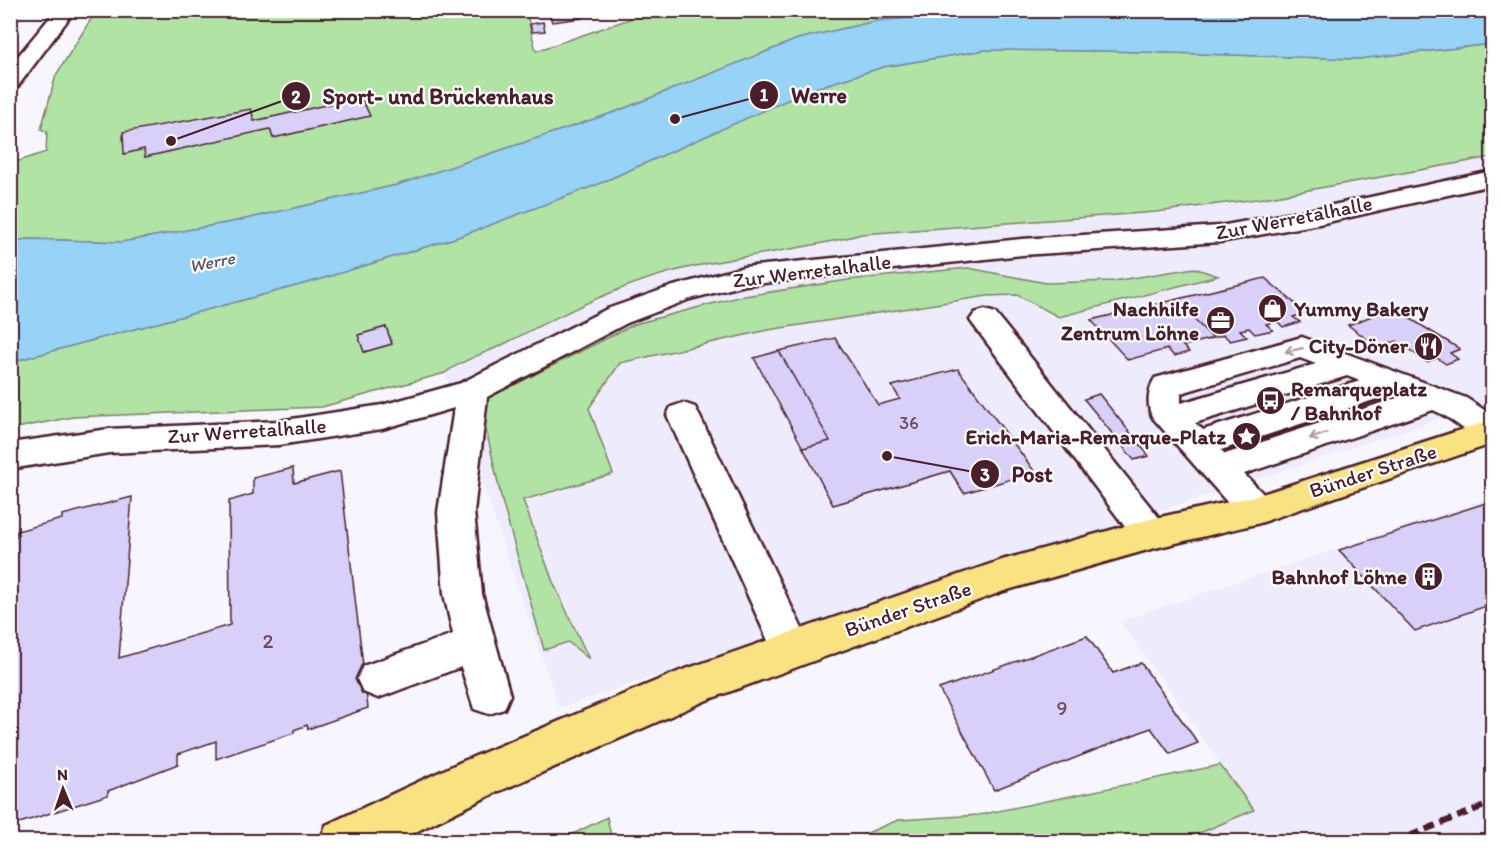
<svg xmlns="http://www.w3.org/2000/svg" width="1503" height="852" font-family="Itim,sans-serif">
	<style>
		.built { fill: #eeebfc }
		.green { fill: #b1e3a4; stroke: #7e8168; stroke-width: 1.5; fill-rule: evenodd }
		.water { fill: #97d2f7; stroke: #788aa5; stroke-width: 1.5 }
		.building { fill: #d8d0f8; stroke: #4a1f2b; stroke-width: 1.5 }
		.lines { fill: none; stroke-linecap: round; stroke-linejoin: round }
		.minor-casing { stroke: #4a1f2b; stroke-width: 5 }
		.major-casing { stroke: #4a1f2b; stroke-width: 5 }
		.minor { fill: #fff; fill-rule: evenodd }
		.major { fill: #f8e281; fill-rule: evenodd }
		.rail { stroke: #4a1f2b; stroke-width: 6; stroke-dasharray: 11 6; stroke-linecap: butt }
		.oneway { stroke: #ae9aa0 }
		.labels { text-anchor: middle; stroke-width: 4.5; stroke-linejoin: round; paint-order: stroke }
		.far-water-label { font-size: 18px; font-style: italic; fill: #615568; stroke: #fff }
		.number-label { font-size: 18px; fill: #6e4b5e }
		.street-label { font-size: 21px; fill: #4a1f2b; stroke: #fff }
		.poi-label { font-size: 21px; font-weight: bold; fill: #4a1f2b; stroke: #fff; text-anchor: end }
		.near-number-label { font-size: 21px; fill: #6e4b5e }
		.leader { fill: none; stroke: #4a1f2b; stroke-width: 2 }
		.callout-dot { fill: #4a1f2b; stroke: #fff; stroke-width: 2 }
		.mark-label { font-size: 18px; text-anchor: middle; font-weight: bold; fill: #fff }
		.callout-label { font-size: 22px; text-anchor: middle; font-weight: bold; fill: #4a1f2b; stroke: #fff; stroke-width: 4.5; stroke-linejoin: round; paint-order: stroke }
	</style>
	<rect width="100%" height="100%" fill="#f7f6fe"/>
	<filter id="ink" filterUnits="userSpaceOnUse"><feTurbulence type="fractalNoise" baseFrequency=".0167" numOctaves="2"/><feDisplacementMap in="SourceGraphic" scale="12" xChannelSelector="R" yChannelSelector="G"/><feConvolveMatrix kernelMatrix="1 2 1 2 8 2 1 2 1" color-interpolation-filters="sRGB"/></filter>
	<g filter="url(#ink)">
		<path class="built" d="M1492,157V402L559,708L445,373L458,363L502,346L591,299L694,266L820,245L862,234L1156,212L1264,198Z
			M1492,497V841H1181L1254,810L1120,621Z"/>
		<path class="green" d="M96,11H526L536,51L653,11H980L876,21L798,39L615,112L397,185L237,221L122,242L27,239L11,242L10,164L46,152L47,132L41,129L56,75Z
			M1170,11H1362L1298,14Z
			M1492,44V157L1264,198L1156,212L862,234C807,249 751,254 696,266C628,280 566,312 506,343C485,354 463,359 445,373L322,407L73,417L11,429V362L311,282L458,237L596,185L812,89L883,67L985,50L1109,51L1357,59ZM386,327L392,344L364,352L359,335Z
			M968,268L1046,283L1114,281L1194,268L1218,276L1059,317L1017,295L987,296L768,330L620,363L589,408L613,474L523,500L553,582L589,659L568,642L544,650L502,501L480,402L635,324L738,297L848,280Z
			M1220,765L1254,810L1181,841H848L898,820L979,815Z
			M607,817L612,841H559Z"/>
		<path class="water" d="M980,11L1298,14L1492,11V44L1357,59L1109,51L985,50L883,67L812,89L596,185L458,237L311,282L11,362V242L27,239L122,242L237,221L397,185L615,112L798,39L876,21Z"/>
		<path class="building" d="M548,10H580L582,18L552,22Z
			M543,22L545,31L532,32L530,24Z
			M361,97L370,116L273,138L270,129L145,157L144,149L124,154L123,132L251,109L254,121Z
			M1265,278L1306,313L1293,317L1300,322L1283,327L1277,321L1266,324L1273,330L1255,334L1249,328L1240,330L1247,337L1230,341L1224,335L1213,338L1174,300Z
			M1174,300L1213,338L1183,346L1189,352L1174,356L1167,349L1128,360L1091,320Z
			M1393,308L1460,349L1450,353L1458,359L1446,364L1437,358L1427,362L1397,341L1379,348L1348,325Z
			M386,327L392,344L364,352L358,335Z
			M835,338L878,405L900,399L892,386L958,369L1035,472L964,493L950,471L833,505L803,448L830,441L779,351Z
			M779,351L830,441L803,448L754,358Z
			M1099,394L1149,456L1134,460L1084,399Z
			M293,468L294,483L340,471L368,708L308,729L307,725L294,730V733L216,759V741L178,754V764L108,791V795L10,826V549L13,548L17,531L62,519V515L132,497L119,658L230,625L229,501L253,494V478Z
			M1492,501V604L1415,631L1339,550Z
			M1087,636L1113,673L1141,663L1198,743L1170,754L1151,728L994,790L939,689Z"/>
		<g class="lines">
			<defs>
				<path id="minor" d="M56,10H75L18,86L10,87V66Z
					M1492,171V185L1319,224L1220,242L1022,255L745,285L690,299L627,323L487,397L474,512L482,594L510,695L504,709L489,714L474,709L461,667L378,698L363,692L357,679L363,666L453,634L444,594L438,512L454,408L382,429L279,445L109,453L10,469V443L109,429L279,421L382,405L461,383L607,309L670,287L744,267L1022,239L1220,226L1319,208Z
					M985,310L995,313L1164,524L1169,534L1164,544L1151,549L1138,544L975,327L970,320L975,313Z
					M1302,337L1466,398L1492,415V443C1470,438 1454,418 1433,410L1244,474L1269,500L1274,510L1269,520L1256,524L1243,520L1153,418C1146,406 1148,390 1155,378ZM1300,358L1316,364L1181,403V393ZM1347,376L1360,381L1203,430L1195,423ZM1392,394L1400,397L1225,454L1221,450Z
					M683,403L695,407L699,415L806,637L812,650L806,663L792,668L778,663L667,415L671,407Z"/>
				<path id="major" d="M1492,420V444L1256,524L1151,549L1004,591L707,700L493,794L395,842H320L326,825L461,762L680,671L792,632L1002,560L1151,519L1256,496Z"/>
			</defs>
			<use href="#minor" class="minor-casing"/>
			<use href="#major" class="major-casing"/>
			<use href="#minor" class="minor"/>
			<use href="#major" class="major"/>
			<path class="rail" d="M1394,842L1492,803"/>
		</g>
		<defs><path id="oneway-shaft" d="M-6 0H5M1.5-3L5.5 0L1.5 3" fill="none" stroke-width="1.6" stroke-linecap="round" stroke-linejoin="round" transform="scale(1.5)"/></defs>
		<g class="oneway">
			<use href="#oneway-shaft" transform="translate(1294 350) rotate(168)"/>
			<use href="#oneway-shaft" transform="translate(1318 436) rotate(162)"/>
		</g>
	</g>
	<defs>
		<symbol id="shop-disc" viewBox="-11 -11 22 22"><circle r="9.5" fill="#4a1f2b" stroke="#fff"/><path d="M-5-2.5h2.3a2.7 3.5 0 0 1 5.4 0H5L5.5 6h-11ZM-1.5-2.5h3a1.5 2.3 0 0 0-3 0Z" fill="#fff"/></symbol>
		<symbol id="office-disc" viewBox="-11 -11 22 22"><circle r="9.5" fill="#4a1f2b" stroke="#fff"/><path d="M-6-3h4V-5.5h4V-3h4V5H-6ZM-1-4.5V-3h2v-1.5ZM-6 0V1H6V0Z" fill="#fff"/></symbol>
		<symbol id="restaurant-disc" viewBox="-11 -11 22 22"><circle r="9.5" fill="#4a1f2b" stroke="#fff"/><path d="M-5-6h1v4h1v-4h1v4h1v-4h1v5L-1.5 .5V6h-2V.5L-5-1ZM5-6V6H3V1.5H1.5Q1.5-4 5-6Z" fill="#fff"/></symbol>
		<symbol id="bus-disc" viewBox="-11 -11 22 22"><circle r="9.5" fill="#4a1f2b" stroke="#fff"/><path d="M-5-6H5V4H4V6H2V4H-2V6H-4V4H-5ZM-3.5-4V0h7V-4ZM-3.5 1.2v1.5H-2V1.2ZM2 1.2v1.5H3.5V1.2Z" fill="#fff"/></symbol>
		<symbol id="sight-disc" viewBox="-11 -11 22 22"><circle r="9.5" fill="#4a1f2b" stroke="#fff"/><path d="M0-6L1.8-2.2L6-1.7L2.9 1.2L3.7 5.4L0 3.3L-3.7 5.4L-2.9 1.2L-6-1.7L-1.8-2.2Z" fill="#fff"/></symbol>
		<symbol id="building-disc" viewBox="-11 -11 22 22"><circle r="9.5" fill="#4a1f2b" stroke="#fff"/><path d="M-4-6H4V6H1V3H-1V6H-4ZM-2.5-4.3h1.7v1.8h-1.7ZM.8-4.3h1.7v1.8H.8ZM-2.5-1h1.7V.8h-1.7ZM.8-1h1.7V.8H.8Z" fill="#fff"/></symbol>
	</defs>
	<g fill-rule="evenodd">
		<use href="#shop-disc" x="1256" y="292" width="33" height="33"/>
		<use href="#office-disc" x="1204" y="304" width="33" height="33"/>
		<use href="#restaurant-disc" x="1412" y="330" width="33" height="33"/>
		<use href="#bus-disc" x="1254" y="384" width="33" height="33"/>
		<use href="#sight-disc" x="1230" y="420" width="33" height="33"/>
		<use href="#building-disc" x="1412" y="560" width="33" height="33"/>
	</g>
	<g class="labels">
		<g class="far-water-label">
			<text transform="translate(212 262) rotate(-11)" y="6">Werre</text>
		</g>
		<g class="number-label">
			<text x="909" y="429">36</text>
		</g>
		<g class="street-label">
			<text transform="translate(1294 218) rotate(-11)" y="7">Zur Werretalhalle</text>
			<text transform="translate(812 271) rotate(-7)" y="7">Zur Werretalhalle</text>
			<text transform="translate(247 431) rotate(-4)" y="7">Zur Werretalhalle</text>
			<text transform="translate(1373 471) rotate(-18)" y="7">Bünder Straße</text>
			<text transform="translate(908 609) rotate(-19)" y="7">Bünder Straße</text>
		</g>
		<g class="poi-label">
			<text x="1199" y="316">Nachhilfe<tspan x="1199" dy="24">Zentrum Löhne</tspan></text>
			<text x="1294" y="316" text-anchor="start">Yummy Bakery</text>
			<text x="1408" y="353">City-Döner</text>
			<text x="1291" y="396" text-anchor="start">Remarqueplatz<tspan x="1291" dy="24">/ Bahnhof</tspan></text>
			<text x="1226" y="444">Erich-Maria-Remarque-Platz</text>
			<text x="1407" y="584">Bahnhof Löhne</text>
		</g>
		<g class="near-number-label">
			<text x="268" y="648">2</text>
			<text x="1062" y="715">9</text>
		</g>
	</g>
	<path class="leader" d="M675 119L764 95M171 141L296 96M887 456L985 474"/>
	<g class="callout-dot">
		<circle cx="675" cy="119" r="6"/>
		<circle cx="171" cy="141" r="6"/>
		<circle cx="887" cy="456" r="6"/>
		<circle cx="764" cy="95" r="15"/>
		<circle cx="296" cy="96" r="15"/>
		<circle cx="985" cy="474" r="15"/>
	</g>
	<g class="mark-label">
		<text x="764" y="101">1</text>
		<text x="296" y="103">2</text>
		<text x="985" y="481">3</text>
	</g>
	<g class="callout-label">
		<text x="819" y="103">Werre</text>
		<text x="438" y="104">Sport- und Brückenhaus</text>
		<text x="1032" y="482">Post</text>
	</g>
	<rect width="1503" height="852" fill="none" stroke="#fff" stroke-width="36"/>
	<rect x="18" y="18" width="1467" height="816" fill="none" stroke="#4a1f2b" stroke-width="2" filter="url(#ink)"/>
	<g transform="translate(63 789) rotate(358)" stroke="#ffffff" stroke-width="4.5" paint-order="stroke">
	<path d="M0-4.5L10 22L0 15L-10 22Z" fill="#4a1f2b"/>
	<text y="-9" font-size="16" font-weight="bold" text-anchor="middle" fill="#4a1f2b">N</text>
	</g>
</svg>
